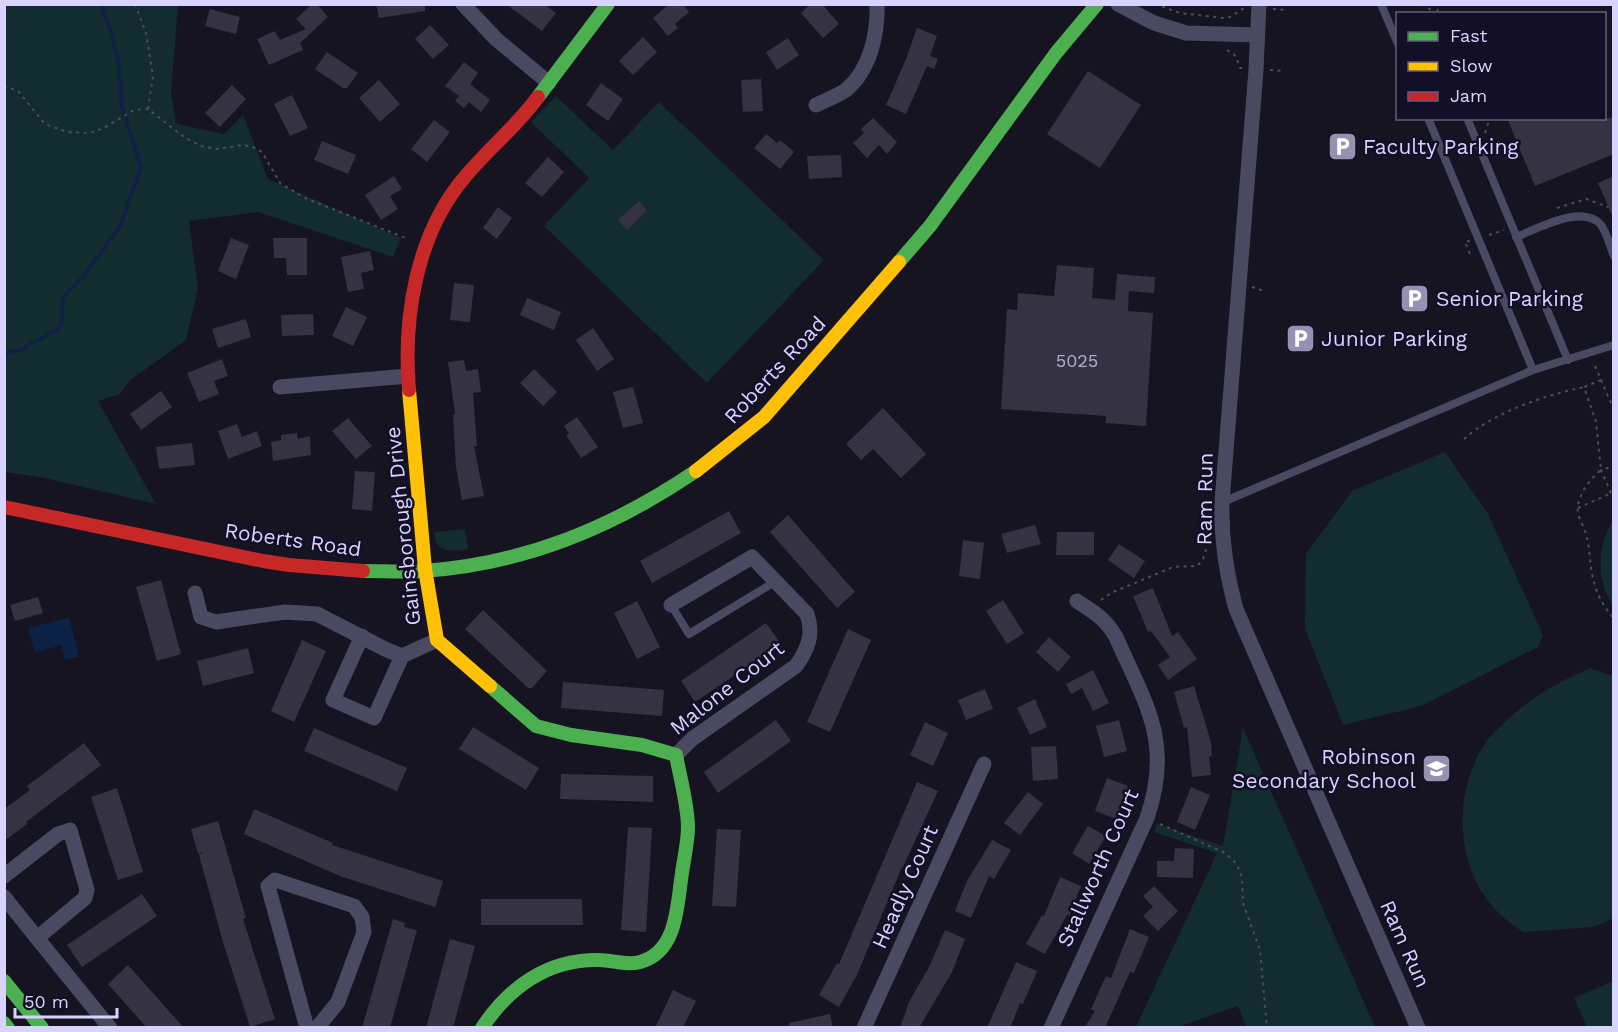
<svg xmlns="http://www.w3.org/2000/svg" width="1618" height="1032" font-family="'Work Sans',sans-serif">
	<style>
		.green { fill: #132c2d }
		.water { fill: #0d2144 }
		.lines { fill: none; stroke-linecap: round; stroke-linejoin: round }
		.stream { stroke: #0d2144; stroke-width: 4 }
		.building { fill: #343243 }
		.path { stroke: #44505f; stroke-width: 2; stroke-dasharray: 3 4.5; stroke-linecap: butt }
		.lane { stroke: #4a4962; stroke-width: 8 }
		.street { stroke: #4a4962; stroke-width: 15 }
		.fast { stroke: #4caf50; stroke-width: 14 }
		.slow { stroke: #ffc107; stroke-width: 14 }
		.jam { stroke: #c62828; stroke-width: 14 }
		.labels { text-anchor: middle; stroke-width: 5; stroke-linejoin: round; paint-order: stroke }
		.number-label { font-size: 18px; fill: #b0acd0 }
		.poi-label { font-size: 21px; fill: #d9d4ff; stroke: #130f26; text-anchor: start }
		.street-label { font-size: 21px; fill: #d9d4ff; stroke: #130f26 }
	</style>
	<rect width="100%" height="100%" fill="#161421"/>
	<path class="green" d="M5,4L178,5L171,92L176,124L224,134L243,115L268,179L401,238L393,257L258,212L189,221L198,288L186,340L129,381L120,394L98,401L156,504L45,478L5,472Z
		M556,96L613,150L659,102L824,260L707,383L544,226L589,178L531,122Z
		M1445,452L1488,514L1543,635L1538,647L1421,706L1343,725L1305,629L1306,554L1352,491Z
		M1613,520H1614L1613,605C1596,581 1597,544 1613,520Z
		M465,529L468,549C452,552 435,553 434,532Z
		M1590,668L1613,676V918L1594,927L1523,932C1515,926 1505,920 1498,912C1454,868 1452,792 1486,742C1490,736 1496,730 1502,725C1527,699 1557,683 1590,668Z
		M1243,728L1375,1027H1246L1238,1006L1178,1027H1136L1217,853L1154,832L1157,824L1223,846Z
		M1613,981V1027H1587L1574,998Z"/>
	<path class="water" d="M69,617L79,657L65,660L61,645L35,653L28,628Z"/>
	<g class="lines">
		<path class="stream" d="M4,353L21,350L61,327L63,298L86,273L120,226L141,167L122,106L119,66L111,32L101,4"/>
	</g>
	<path class="building" d="M312,4H317L328,17L300,43L303,50L269,65L257,39L275,31L280,40L306,29L296,19Z
		M376,4H425V11L379,18Z
		M506,4H544L556,13L542,31Z
		M669,4H683L689,12L675,24L678,28L668,36L653,18Z
		M810,4H822L839,24L823,38L801,13Z
		M210,9L240,17L236,34L205,26Z
		M430,25L449,45L433,59L415,39Z
		M917,28L937,36L930,56L938,59L934,69L927,66L906,114L886,105L906,59Z
		M643,37L657,52L633,75L619,61Z
		M788,38L799,55L777,70L766,52Z
		M327,52L358,73L347,88H343L315,69Z
		M464,62L478,73L470,84L490,100L481,112L469,102L464,108L455,101L459,96L445,86Z
		M1088,71L1141,105L1100,168L1047,134Z
		M761,79L763,111L743,112L741,80Z
		M379,80L400,104L380,122L359,98Z
		M601,83L623,99L608,121L586,105Z
		M232,85L246,99L220,127L205,113Z
		M292,95L308,128L290,136L274,104Z
		M873,118L897,142L887,154L879,145L867,158L853,143L864,133L861,129Z
		M1507,118H1614V154L1535,186Z
		M434,120L450,132L427,162L411,149Z
		M766,134L777,143L780,140L794,152L780,169L754,148Z
		M322,141L356,155L348,174L314,160Z
		M841,155L842,177L809,179L807,156Z
		M548,157L564,172L542,197L525,183Z
		M394,176L402,189L390,196L398,209L381,220L365,195Z
		M1614,176V220L1598,183Z
		M639,201L647,210L627,230L618,220Z
		M498,207L512,218L497,239L483,228Z
		M231,238L249,245L236,279L218,271Z
		M273,238H307V275H287L286,258H274Z
		M370,251L374,270L361,273L364,289L348,292L341,257Z
		M1057,265L1094,268L1092,298L1115,300L1117,274L1155,277L1154,293L1129,291L1128,311L1153,313L1146,426L1106,423V416L1001,409L1007,309L1017,310L1018,293L1054,296Z
		M454,283L474,285L470,322L450,320Z
		M527,298L561,312L554,330L520,315Z
		M346,307L367,317L353,346L332,336Z
		M313,314L314,335L282,336L281,315Z
		M246,319L251,337L218,348L212,329Z
		M593,328L614,359L597,371L576,340Z
		M222,359L228,376L214,381L219,394L199,402L187,373Z
		M464,360L466,371L478,369L481,392L473,393L477,446H474L484,496L462,500L456,467L453,415L455,414L448,362Z
		M534,369L557,392L543,406L520,383Z
		M633,387L643,423L623,428L613,392Z
		M161,391L172,407L141,430L130,414Z
		M883,408L926,454L901,478L873,449L861,460L846,444Z
		M577,417L598,447L581,458L566,435L569,434L564,426Z
		M348,418L372,446L356,459L332,431Z
		M237,424L242,437L257,431L262,446L228,459L218,431Z
		M297,433L298,439L310,436L311,455L273,461L271,442L281,440V435Z
		M192,443L195,465L159,469L156,447Z
		M355,471L375,472L372,511L352,509Z
		M729,511L741,533L652,583L640,561Z
		M788,515L855,592L837,608L770,532Z
		M1035,525L1041,544L1007,553L1001,534Z
		M1057,532H1094V555H1056Z
		M963,540L984,543L980,579L959,576Z
		M1119,544L1145,561L1134,578L1108,560Z
		M161,580L181,654L157,661L136,587Z
		M1153,588L1172,636L1178,632L1197,659L1168,680L1158,665L1170,657L1151,631L1148,632L1133,596Z
		M38,597L43,613L15,621L10,605Z
		M1003,600L1024,633L1007,644L986,611Z
		M637,601L660,647L637,659L614,613Z
		M483,610L547,671L532,688H528L465,629Z
		M766,623L781,644L695,702L681,681Z
		M848,629L871,640L830,732L807,722Z
		M1049,637L1071,657L1058,672L1036,652Z
		M302,640L326,651L294,722L271,711Z
		M248,648L254,673L203,686L197,661Z
		M1093,670L1109,703L1093,711L1082,688L1071,694L1066,684Z
		M563,682L664,690L662,716L561,708Z
		M1194,686L1211,742L1212,756L1209,757L1211,775L1192,777L1187,727L1184,728L1174,692Z
		M985,689L993,709L966,720L958,700Z
		M1035,699L1047,727L1030,735L1017,708Z
		M776,720L791,741L718,793L704,772Z
		M1119,720L1127,751L1104,757L1096,726Z
		M925,722L948,733L933,766L910,755Z
		M473,727L539,768L526,790L459,749Z
		M314,728L407,768L397,791L304,751Z
		M84,743L101,765L26,822L27,824L4,841V809L30,790L27,786Z
		M1056,746L1058,779L1033,781L1031,747Z
		M561,774L653,776V802L560,799Z
		M1107,778L1128,786L1116,819L1095,811Z
		M917,782L938,791L903,867H902L857,975L839,1007L819,995L837,963L839,964Z
		M1191,787L1210,795L1195,830L1177,822Z
		M117,788L143,872L118,880L91,797Z
		M1028,792L1043,804L1020,835L1004,823Z
		M254,809L333,843L332,845L443,881L435,907L340,876L244,834Z
		M218,821L246,918L243,919L275,1019L250,1027L223,942L199,855L203,852L198,854L191,829Z
		M1088,826L1106,836L1089,864L1072,853Z
		M628,827L652,828L646,932L621,930Z
		M717,829L741,830L736,907L712,906Z
		M992,840L1011,850L994,879L989,876L971,918L955,911L967,881Z
		M1175,848L1194,849L1193,878L1157,877V861H1174Z
		M1060,877L1081,886L1069,916L1067,915L1045,954L1026,944L1042,915L1044,916Z
		M1154,886L1178,911L1158,931L1143,916L1153,907L1143,896Z
		M142,894L157,916L82,967L67,945Z
		M481,899H582L583,925H481Z
		M393,919L405,923L404,927L417,930L390,1028H362Z
		M1130,929L1149,937L1134,973L1130,972L1105,1028H1084L1095,1011L1091,1009L1106,976L1111,978Z
		M945,930L965,939L952,972L919,1028H900L909,1002L929,967Z
		M450,939L475,946L453,1028H426Z
		M1016,962L1037,971L1023,1004L1020,1003L1010,1028H987Z
		M128,965L184,1028H147L108,984Z
		M673,990L696,1001L683,1028H655Z
		M830,1014L833,1028H790L789,1023Z"/>
	<g class="lines">
		<path class="path" d="M135,4L146,33L153,76L148,109
			M1155,4L1180,13L1223,18L1230,17L1244,8
			M1422,4L1437,14
			M1273,9L1288,10
			M1437,12L1440,4
			M1227,50L1236,56L1240,68H1243
			M1270,70L1283,71
			M4,86L18,91L45,124L67,132L90,133L104,128L134,110L148,109L184,137L201,146L217,149L243,145L253,147L262,152L280,183L305,198L408,239
			M1485,133L1490,118
			M1557,208L1586,199L1608,207
			M1489,235L1504,230
			M1470,241L1465,242L1470,254
			M1252,287L1264,291
			M1595,366L1614,410
			M1601,380L1584,387L1596,422L1601,470C1590,479 1581,491 1578,505C1576,514 1582,523 1585,531C1591,548 1589,566 1594,582C1597,596 1605,608 1614,619
			M1464,439C1494,412 1546,395 1584,387
			M1611,493L1601,470L1614,466
			M1578,508L1614,492
			M1101,600L1111,593L1173,567L1197,566C1210,554 1206,540 1206,524
			M1160,824L1225,853L1237,864L1242,878L1243,903L1260,950L1267,1028"/>
		<path class="lane" d="M1381,4L1398,44
			M1428,118L1533,370
			M1467,118L1568,360
			M1516,237C1537,229 1583,203 1601,225C1607,233 1610,247 1614,256
			M1223,502L1533,370L1614,345
			M671,605L689,634L776,581"/>
		<path class="street" d="M463,4L496,39L549,83
			M1118,4L1154,23L1186,33L1257,35
			M1259,4L1256,70L1222,502C1221,538 1226,573 1236,609L1418,1028
			M816,105C826,100 837,96 846,90C870,70 878,34 877,4
			M280,387L408,376
			M195,593L201,617L216,622L285,612L317,614L385,649L402,656L437,640
			M671,605L752,557L807,614C814,634 808,649 796,666L692,739L676,755
			M362,636L333,700L374,718L402,656
			M4,876L58,834L70,830L87,890L85,898L37,938L4,897
			M37,938L110,1028
			M307,1028L268,886L275,880L354,906L362,917L364,932L338,1002L317,1028
			M864,1028L984,764
			M1051,1028L1147,818C1173,742 1146,705 1116,637C1105,618 1095,613 1077,601"/>
		<path class="fast" d="M538,97L608,4
			M899,262L930,226L1056,53L1097,4
			M363,571C383,571 403,572 423,571C524,564 612,528 696,471
			M4,981L42,1028
			M4,1023L8,1028
			M482,1028C509,987 548,959 599,960C613,960 626,966 640,962C678,952 677,904 682,873C684,858 688,842 688,827C688,806 680,777 676,755L642,745L571,735L536,726L490,686"/>
		<path class="slow" d="M409,390L425,569L437,640L490,686
			M696,471L764,417L899,262"/>
		<path class="jam" d="M409,390C403,318 416,235 464,178C487,150 516,127 538,97
			M4,507L263,561L289,565L363,571"/>
	</g>
	<defs>
		<symbol id="parking-square" viewBox="-11 -11 22 22"><rect x="-9" y="-9" width="18" height="18" rx="4" fill="#9591b1" stroke="#130f26"/><path d="M-3.5-5.5H1a3.5 3.5 0 0 1 0 7H-1V5.5H-3.5ZM-1-3.4V-.6H.8a1.4 1.4 0 0 0 0-2.8Z" fill="#fff"/></symbol>
		<symbol id="school-square" viewBox="-11 -11 22 22"><rect x="-9" y="-9" width="18" height="18" rx="4" fill="#9591b1" stroke="#130f26"/><path d="M0-5L7-2L0 1L-7-2ZM-4 1L0 2.5L4 1V4Q0 6-4 4Z" fill="#fff"/></symbol>
	</defs>
	<g fill-rule="evenodd">
		<use href="#parking-square" x="1326" y="130" width="33" height="33"/>
		<use href="#parking-square" x="1398" y="282" width="33" height="33"/>
		<use href="#parking-square" x="1284" y="322" width="33" height="33"/>
		<use href="#school-square" x="1420" y="752" width="33" height="33"/>
	</g>
	<g class="labels">
		<g class="number-label">
			<text x="1077" y="367">5025</text>
		</g>
		<g class="poi-label">
			<text x="1363" y="154">Faculty Parking</text>
			<text x="1436" y="306">Senior Parking</text>
			<text x="1321" y="346">Junior Parking</text>
			<text x="1416" y="764" text-anchor="end">Robinson<tspan x="1416" dy="24">Secondary School</tspan></text>
		</g>
		<g class="street-label">
			<text transform="translate(775 370) rotate(-47)" y="7">Roberts Road</text>
			<text transform="translate(1205 499) rotate(-89)" y="7">Ram Run</text>
			<text transform="translate(403 526) rotate(-96)" y="7">Gainsborough Drive</text>
			<text transform="translate(293 540) rotate(8)" y="7">Roberts Road</text>
			<text transform="translate(727 688) rotate(-38)" y="7">Malone Court</text>
			<text transform="translate(1098 868) rotate(-66)" y="7">Stallworth Court</text>
			<text transform="translate(905 887) rotate(-66)" y="7">Headly Court</text>
			<text transform="translate(1405 944) rotate(66)" y="7">Ram Run</text>
		</g>
	</g>
	<rect width="1618" height="1032" fill="none" stroke="#d9d4ff" stroke-width="12"/>
	<rect x="1396" y="12" width="210" height="108" fill="#130f26" stroke="#625e7d" stroke-width="1.5"/>
	<rect x="1408" y="32" width="30" height="9" fill="#4caf50" stroke="#625e7d" stroke-width="1.5"/>
	<text x="1450" y="42" font-size="18" fill="#d9d4ff">Fast</text>
	<rect x="1408" y="62" width="30" height="9" fill="#ffc107" stroke="#625e7d" stroke-width="1.5"/>
	<text x="1450" y="72" font-size="18" fill="#d9d4ff">Slow</text>
	<rect x="1408" y="92" width="30" height="9" fill="#c62828" stroke="#625e7d" stroke-width="1.5"/>
	<text x="1450" y="102" font-size="18" fill="#d9d4ff">Jam</text>
	<path d="M15 1008v9h102v-9" fill="none" stroke="#d9d4ff" stroke-width="3"/>
	<text x="24" y="1008" font-size="18" fill="#d9d4ff" stroke="#130f26" stroke-width="4.5" paint-order="stroke">50 m</text>
</svg>
